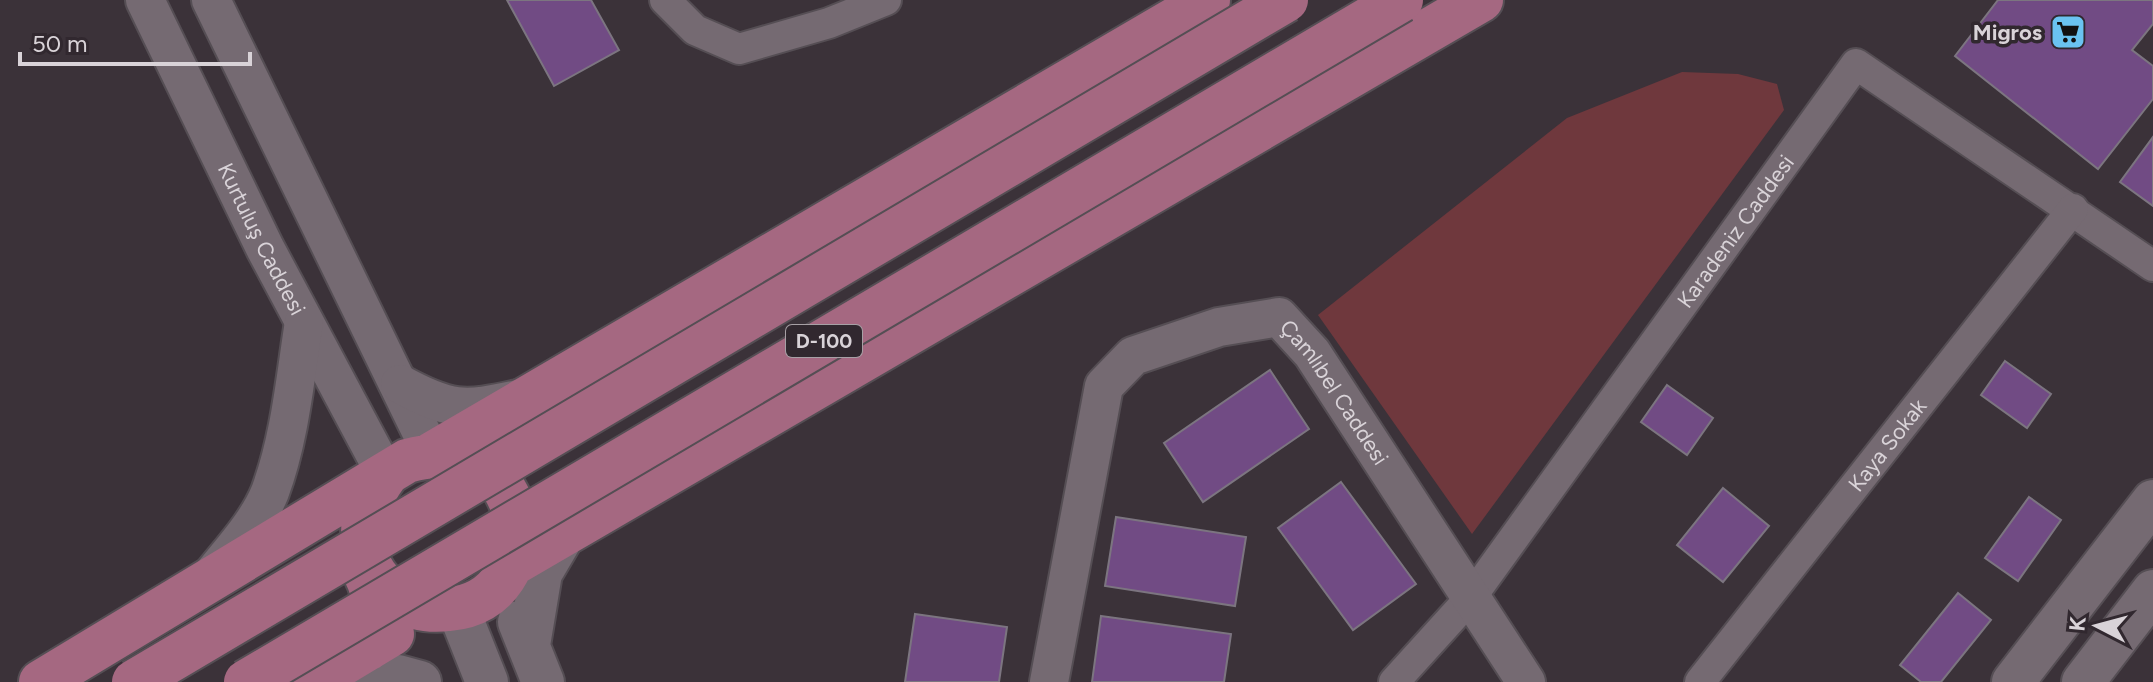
<svg xmlns="http://www.w3.org/2000/svg" width="2153" height="682" font-family="Figtree,sans-serif">
	<style>
		.green { fill: #6f383d }
		.building { fill: #714b84; stroke: #7c7580; stroke-width: 2 }
		.lines { fill: none; stroke-linecap: round; stroke-linejoin: round }
		.minor-casing { stroke: #554e54; stroke-width: 34 }
		.tertiary-casing { stroke: #554e54; stroke-width: 42 }
		.secondary-casing { stroke: #554e54; stroke-width: 46 }
		.trunk-casing { stroke: #554e54; stroke-width: 48 }
		.minor { stroke: #756a72; stroke-width: 30 }
		.tertiary { stroke: #756a72; stroke-width: 38 }
		.secondary { stroke: #756a72; stroke-width: 42 }
		.trunk { stroke: #a56881; stroke-width: 44 }
		.trunk-bridge-casing { stroke: #554e54; stroke-width: 48; stroke-linecap: butt }
		.trunk-bridge { stroke: #a56881; stroke-width: 44 }
		.labels { text-anchor: middle; stroke-width: 7; stroke-linejoin: round; paint-order: stroke }
		.shield { fill: #31282f; stroke: #a7a0a5; stroke-width: 2 }
		.shield-label { font-size: 20px; font-weight: bold; fill: #d9d3d8 }
		.poi-label { font-size: 22px; font-weight: bold; fill: #d9d3d8; stroke: #31282f; text-anchor: end }
		.street-label { font-size: 22px; fill: #d9d3d8; stroke: #31282f }
	</style>
	<rect width="100%" height="100%" fill="#3b3239"/>
	<path class="green" d="M1682,72L1738,74L1777,84L1784,110L1472,534L1318,315L1567,118Z"/>
	<path class="building" d="M507,0H591L619,50L554,86Z
		M1998,0H2153V24L2132,50L2153,66V99L2098,169L1955,56Z
		M2153,137V206L2120,182Z
		M2005,361L2051,394L2027,428L1981,395Z
		M1270,370L1309,429L1203,502L1164,443Z
		M1667,385L1713,418L1687,455L1641,422Z
		M1341,482L1416,584L1353,630L1278,528Z
		M1723,488L1769,526L1723,582L1677,545Z
		M2029,497L2061,520L2018,581L1985,558Z
		M1116,517L1246,537L1235,606L1105,586Z
		M1958,593L1991,620L1941,682H1921L1900,665Z
		M915,614L1007,627L999,682H905Z
		M1101,616L1231,634L1224,682H1092Z"/>
	<g class="lines">
		<defs>
			<g id="minor">
				<path d="M665,0L695,30L739,49L829,23L886,0"/>
				<path id="s1" d="M1394,682L1472,596L1856,64L2153,266"/>
				<path id="s2" d="M1700,682L2073,209"/>
			</g>
			<g id="tertiary">
				<path id="s3" d="M145,0L265,248L386,475"/>
				<path d="M211,0L432,454"/>
				<path d="M400,384C449,411 464,411 518,399"/>
				<path d="M213,574C233,549 258,522 270,492C290,438 295,379 304,322"/>
				<path id="s4" d="M1049,682L1104,386L1133,356L1219,327L1279,317L1312,353L1526,682"/>
			</g>
			<path id="secondary" d="M458,609L487,682
				M519,622L543,682
				M529,645L541,573L564,534
				M351,682L398,676L420,682
				M2013,682L2153,501
				M2083,682L2153,591"/>
			<path id="trunk" d="M432,454L1208,0
				M509,566L1481,0
				M365,573C378,599 377,622 369,648
				M41,682L407,461C538,425 551,602 449,609C433,611 416,610 402,600C353,567 353,520 386,475
				M312,682L392,634"/>
		</defs>
		<use href="#minor" class="minor-casing"/>
		<use href="#tertiary" class="tertiary-casing"/>
		<use href="#secondary" class="secondary-casing"/>
		<use href="#trunk" class="trunk-casing"/>
		<use href="#minor" class="minor"/>
		<use href="#tertiary" class="tertiary"/>
		<use href="#secondary" class="secondary"/>
		<use href="#trunk" class="trunk"/>
		<defs>
			<path id="trunk-bridge" d="M134,682L1286,0
				M246,682L1401,0"/>
		</defs>
		<use href="#trunk-bridge" class="trunk-bridge-casing"/>
		<use href="#trunk-bridge" class="trunk-bridge"/>
	</g>
	<defs>
		<symbol id="supermarket-square" viewBox="-11 -11 22 22"><rect x="-9" y="-9" width="18" height="18" rx="4" fill="#6ac3f1" stroke="#31282f"/><path d="M-6-5.5h2.5l.6 2H6L4.5 2H-2.5L-4.4-4H-6ZM-1.5 3.2a1.3 1.3 0 1 0 .1 0ZM3 3.2a1.3 1.3 0 1 0 .1 0Z" fill="#111"/></symbol>
	</defs>
	<g fill-rule="evenodd">
		<use href="#supermarket-square" x="2048" y="12" width="40" height="40"/>
	</g>
	<g class="labels">
		<rect class="shield" x="786" y="325" width="76" height="32" rx="6"/>
		<g class="shield-label">
			<text x="824" y="348">D-100</text>
		</g>
		<g class="poi-label">
			<text x="2042" y="40">Migros</text>
		</g>
		<g class="street-label">
			<text dy="8" stroke="none"><textPath href="#s1" startOffset="566">Karadeniz Caddesi</textPath></text>
			<text dy="8" stroke="none"><textPath href="#s3" startOffset="266">Kurtuluş Caddesi</textPath></text>
			<text dy="8" stroke="none"><textPath href="#s4" startOffset="588">Çamlıbel Caddesi</textPath></text>
			<text dy="8" stroke="none"><textPath href="#s2" startOffset="302">Kaya Sokak</textPath></text>
		</g>
	</g>
	<g transform="translate(2097 626) rotate(276)" stroke="#31282f" stroke-width="6" paint-order="stroke">
	<path d="M0-6L14 30L0 20L-14 30Z" fill="#d9d3d8"/>
	<text y="-12" font-size="22" font-weight="bold" text-anchor="middle" fill="#d9d3d8">K</text>
	</g>
	<path d="M20 52v12h230v-12" fill="none" stroke="#d9d3d8" stroke-width="4"/>
	<text x="32" y="52" font-size="24" fill="#d9d3d8" stroke="#31282f" stroke-width="6" paint-order="stroke">50 m</text>
</svg>
